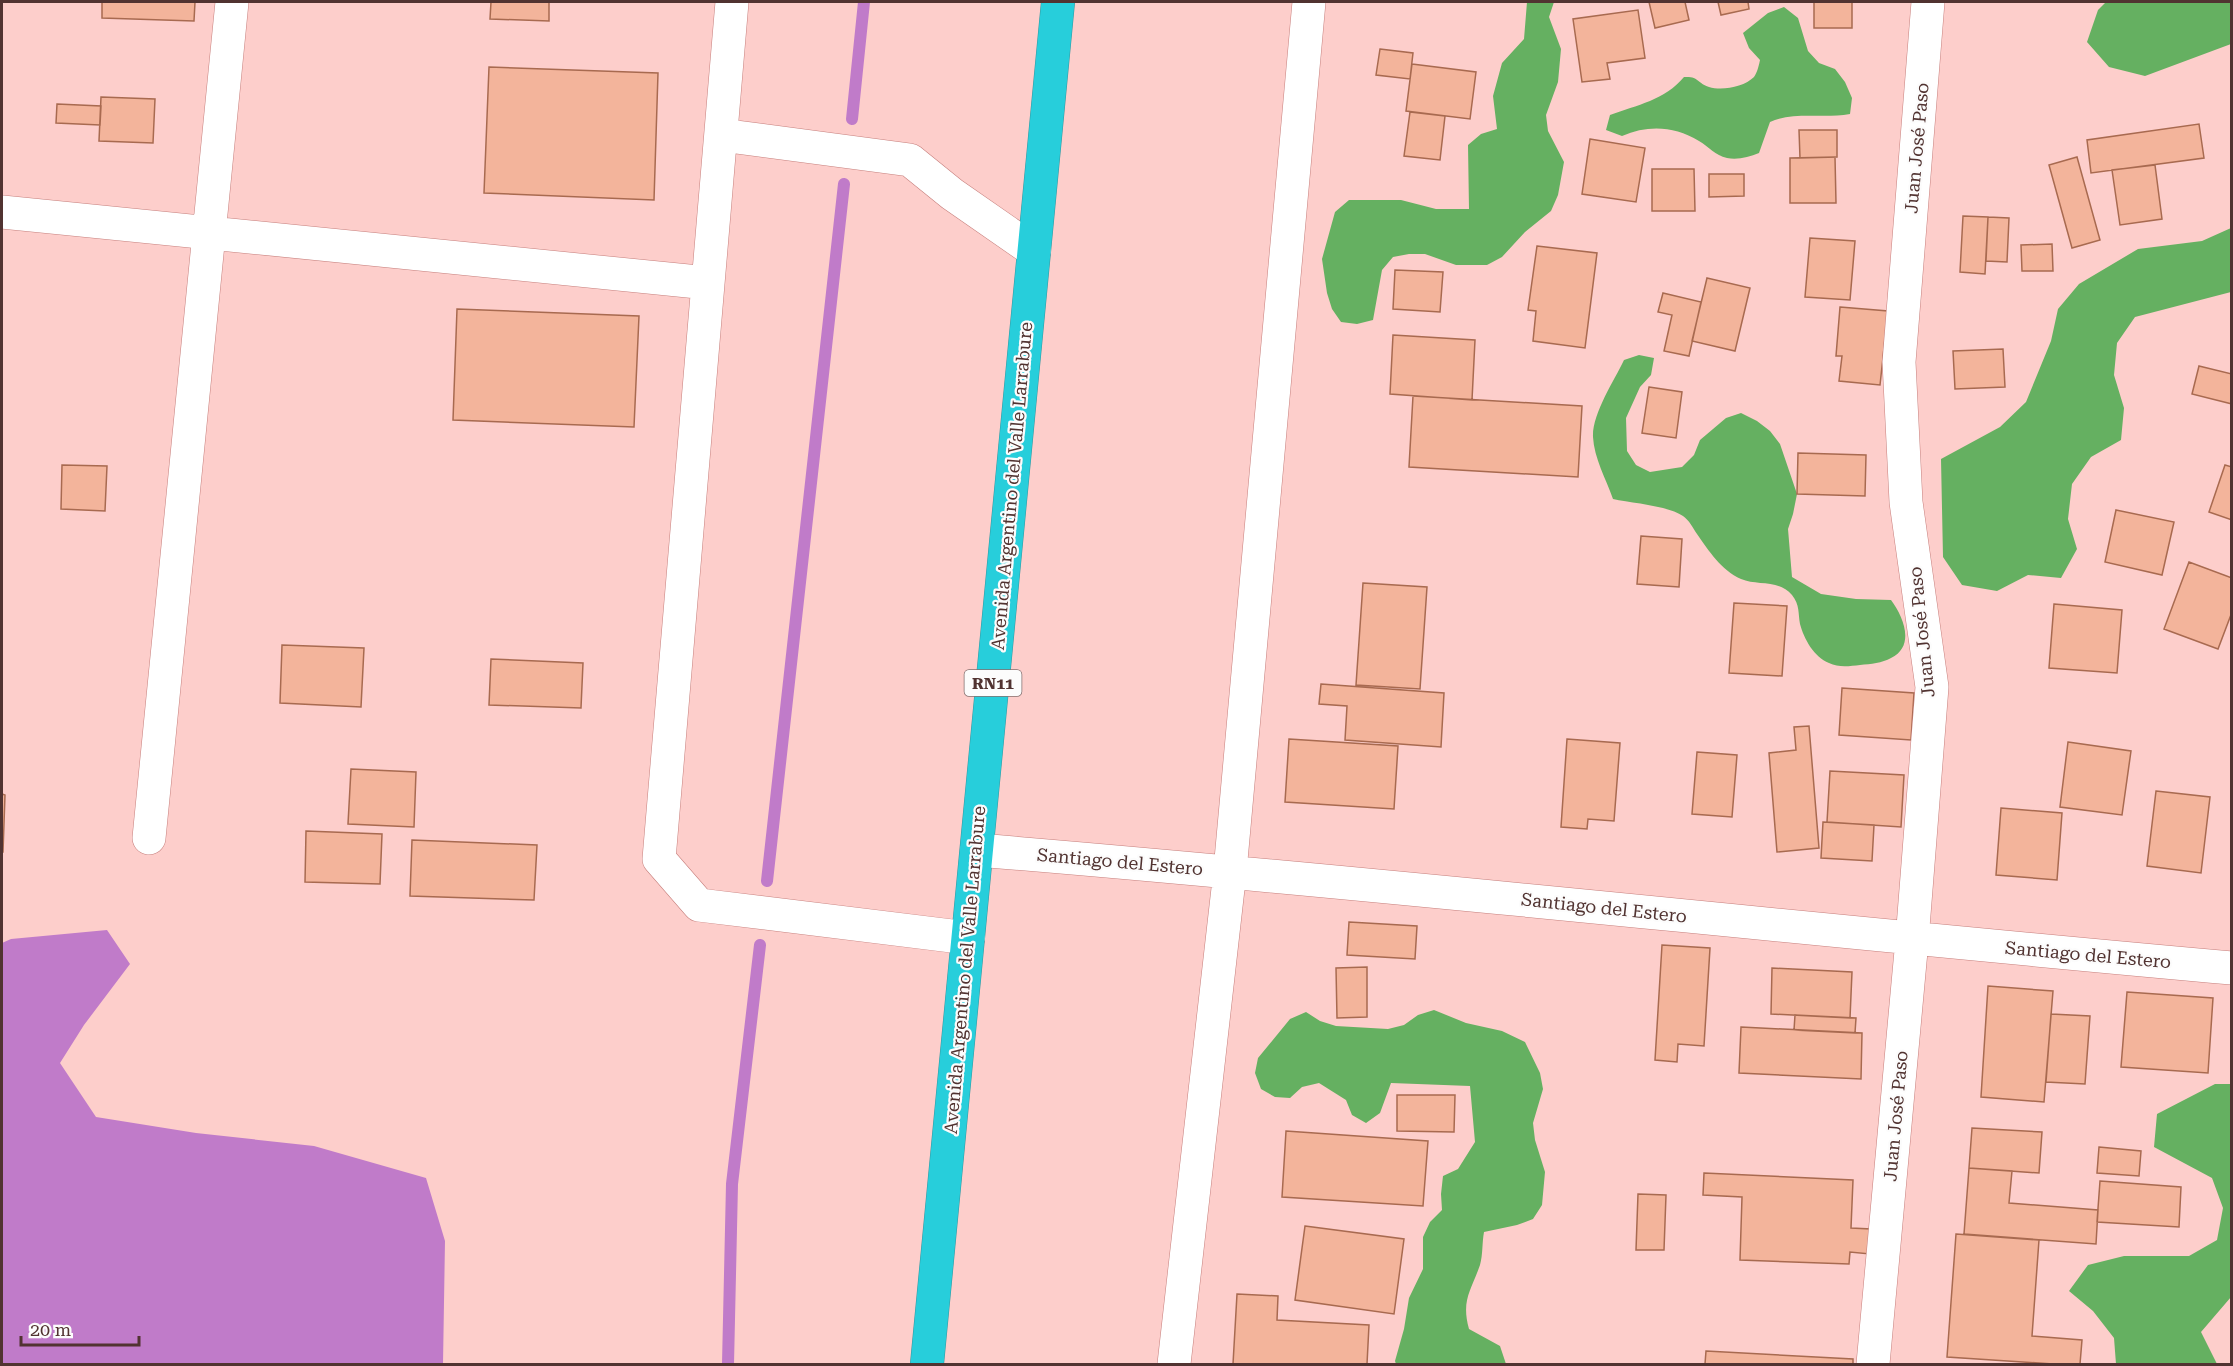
<svg xmlns="http://www.w3.org/2000/svg" width="2233" height="1366" font-family="'Roboto Serif',serif">
	<style>
		.forest { fill: #65b061 }
		.water { fill: #c07bc9 }
		.lines { fill: none; stroke-linecap: round; stroke-linejoin: round }
		.stream { stroke: #c07bc9; stroke-width: 12 }
		.building { fill: #f3b49b; stroke: #a86a50; stroke-width: 1.5 }
		.minor-casing { stroke: #c67f7c; stroke-width: 34 }
		.highway-casing { stroke: #3698a0; stroke-width: 34 }
		.minor { stroke: #fff; stroke-width: 33 }
		.highway { stroke: #27cedb; stroke-width: 33 }
		.labels { text-anchor: middle; stroke-width: 4.5; stroke-linejoin: round; paint-order: stroke }
		.shield { fill: #fcfcfc; stroke: #846f6e; stroke-width: 1.5 }
		.shield-label { font-size: 16px; font-weight: bold; fill: #513331 }
		.street-label { font-size: 18px; fill: #513331; stroke: #fcfcfc }
	</style>
	<rect width="100%" height="100%" fill="#fdcecb"/>
	<path class="forest" d="M1527,2H1554L1549,17L1561,49L1558,82L1546,115L1548,131L1564,162L1558,195L1551,211L1525,232L1502,257L1487,265H1456L1425,254H1409L1393,257L1382,270L1373,320L1357,324L1341,322L1332,309L1327,293L1322,259L1335,212L1349,200H1401L1436,209H1469L1468,145L1481,134L1497,129L1493,96L1502,63L1524,39Z
		M2106,2H2231V44L2145,76L2109,67L2087,42L2098,10Z
		M1784,7L1798,18L1808,51L1819,63L1835,69L1845,82L1852,98L1850,114C1823,119 1795,111 1770,122L1759,153C1749,157 1738,160 1727,158C1715,155 1709,147 1699,141C1674,126 1648,125 1622,136L1606,130L1610,115C1637,105 1665,100 1684,77C1699,76 1697,83 1709,87C1722,91 1744,87 1754,77C1757,73 1759,65 1760,60L1749,48L1743,33L1768,13Z
		M2231,228V292L2135,317L2117,343L2114,375L2124,408L2121,440L2091,457L2072,484L2068,519L2077,549L2061,578L2028,575L1997,591L1962,585L1943,557L1941,459L2000,427L2026,402L2051,341L2058,309L2079,284L2138,249L2202,241Z
		M1639,355L1654,358L1651,375L1640,387L1626,418L1627,451L1636,465L1650,472L1682,467L1694,455L1700,440L1726,418L1741,413L1757,421L1770,431L1780,444L1797,494L1793,514L1788,529L1792,577L1821,594L1856,599L1891,600C1903,616 1916,646 1891,658C1882,663 1871,664 1860,665C1850,666 1839,668 1829,663C1814,657 1804,639 1800,624C1798,613 1800,605 1792,595C1779,579 1757,586 1741,579C1721,570 1709,551 1697,534C1693,528 1689,520 1683,516C1669,506 1632,503 1613,499C1606,479 1594,458 1593,437C1592,414 1614,381 1624,360Z
		M1434,1010L1466,1023L1502,1031L1525,1042L1540,1073L1543,1089L1533,1123L1535,1140L1545,1172L1542,1205L1533,1219L1517,1225L1484,1232C1482,1242 1483,1255 1480,1265C1471,1291 1461,1300 1469,1329L1500,1346L1506,1364H1396L1395,1361L1404,1329L1409,1298L1423,1269V1237L1430,1222L1442,1210L1441,1194L1443,1176L1458,1169L1475,1142L1470,1086L1391,1083L1380,1113L1366,1123L1352,1115L1346,1100L1319,1083L1302,1087L1290,1098L1275,1097L1261,1089L1255,1073L1258,1058L1290,1019L1306,1012L1320,1021L1336,1026L1388,1029L1404,1025L1418,1015Z
		M2215,1084H2232L2231,1297L2201,1332L2217,1364H2116L2114,1338L2093,1311L2069,1291L2088,1265L2124,1256H2189L2217,1240L2223,1208L2212,1178L2154,1147L2157,1114Z"/>
	<path class="water" d="M107,930L130,964L84,1025L60,1063L96,1117L196,1133L314,1146L426,1178L445,1241L443,1364H2V943L11,939Z"/>
	<g class="lines">
		<path class="stream" d="M852,119L864,2
			M767,881L844,184
			M728,1364L732,1184L760,945"/>
	</g>
	<path class="building" d="M102,2H195L194,21L102,18Z
		M491,2H549V21L490,19Z
		M1649,2H1685L1689,20L1655,28Z
		M1718,2H1748L1749,9L1721,15Z
		M1814,2H1852V28H1814Z
		M1638,10L1645,58L1607,63L1610,79L1582,82L1573,19Z
		M1380,49L1413,53L1410,79L1376,75Z
		M1412,64L1476,72L1470,119L1406,111Z
		M489,67L658,73L654,200L484,193Z
		M101,97L155,99L153,143L99,141Z
		M57,104L101,106L100,125L56,123Z
		M1410,112L1445,116L1440,160L1404,156Z
		M2199,124L2204,158L2091,173L2087,140Z
		M1799,130H1837V157L1800,158Z
		M1590,139L1645,148L1636,202L1582,194Z
		M1835,157L1836,203H1790V158Z
		M2077,157L2100,240L2072,248L2049,165Z
		M2155,165L2162,219L2120,225L2112,170Z
		M1652,169H1694L1695,211H1652Z
		M1709,174H1744V196L1709,197Z
		M1963,216L1988,217L1985,274L1960,272Z
		M1988,217L2009,218L2007,262L1986,261Z
		M1810,238L1855,241L1850,300L1805,297Z
		M2052,244L2053,271H2022L2021,245Z
		M1537,246L1597,253L1585,348L1533,341L1536,311L1528,310Z
		M1395,270L1443,272L1440,312L1393,309Z
		M1707,278L1750,288L1735,351L1692,341Z
		M1663,293L1701,302L1689,356L1664,351L1672,315L1658,312Z
		M1840,307L1888,311L1880,385L1839,381L1842,356H1836Z
		M457,309L639,316L634,427L453,420Z
		M1393,335L1475,340L1472,400L1390,394Z
		M2003,349L2005,387L1955,389L1953,351Z
		M2199,366L2232,374V404L2192,394Z
		M1649,387L1682,392L1676,438L1642,433Z
		M1413,396L1582,406L1578,477L1409,467Z
		M1798,453L1866,455L1865,496L1797,494Z
		M62,465L107,466L105,511L61,509Z
		M2225,465L2232,467V520L2209,512Z
		M2116,510L2174,522L2162,575L2105,562Z
		M1641,536L1682,539L1679,587L1637,584Z
		M2189,562L2232,578V612L2218,649L2164,629Z
		M1363,583L1427,587L1420,689L1356,685Z
		M1734,603L1787,606L1782,676L1729,673Z
		M2054,604L2122,610L2117,673L2049,668Z
		M282,645L364,648L361,707L280,703Z
		M491,659L583,663L581,708L489,705Z
		M1321,684L1444,693L1441,747L1345,740L1347,706L1319,704Z
		M1842,688L1914,693L1911,740L1839,735Z
		M1809,726L1819,848L1777,852L1769,753L1796,750L1794,727Z
		M1289,739L1398,746L1394,809L1285,802Z
		M1567,739L1620,743L1614,821L1588,819L1587,829L1561,827Z
		M2068,742L2131,751L2122,815L2060,807Z
		M1697,752L1737,755L1732,817L1692,814Z
		M351,769L416,772L414,827L348,824Z
		M1830,771L1904,775L1901,827L1827,822Z
		M2156,791L2210,797L2201,873L2147,866Z
		M2,794L5,795L3,852H2Z
		M2001,808L2062,813L2057,880L1996,875Z
		M1823,822L1874,825L1872,861L1821,858Z
		M306,831L382,834L380,884L305,882Z
		M412,840L537,845L534,900L410,896Z
		M1349,922L1417,926L1415,959L1347,955Z
		M1662,945L1710,948L1704,1046L1678,1044L1677,1062L1655,1060Z
		M1367,967V1017L1337,1018L1336,968Z
		M1772,968L1852,972L1850,1018L1771,1014Z
		M1988,986L2053,991L2044,1102L1981,1097Z
		M2127,992L2213,998L2208,1073L2121,1067Z
		M2051,1014L2090,1016L2085,1084L2046,1082Z
		M1795,1015L1856,1018L1855,1033L1794,1030Z
		M1741,1027L1862,1033L1861,1079L1739,1073Z
		M1397,1095H1455L1454,1132L1397,1131Z
		M1972,1128L2042,1132L2039,1173L1969,1168Z
		M1286,1131L1428,1141L1423,1206L1282,1197Z
		M2099,1147L2141,1151L2139,1176L2097,1173Z
		M1969,1168L2012,1171L2009,1203L2098,1210L2096,1244L1964,1234Z
		M1704,1173L1853,1180L1851,1228L1871,1229L1870,1254L1850,1252L1849,1264L1740,1260L1742,1197L1703,1195Z
		M2100,1181L2181,1187L2179,1227L2097,1222Z
		M1638,1194L1666,1195L1664,1250H1636Z
		M1305,1226L1404,1239L1394,1314L1295,1300Z
		M1956,1234L2039,1240L2032,1336L2082,1340L2080,1364H2053L1947,1357Z
		M1237,1294L1278,1296L1277,1320L1369,1325L1367,1364H1233Z
		M1706,1351L1853,1359V1364H1705Z"/>
	<g class="lines">
		<defs>
			<path id="minor" d="M732,2L659,859L699,905L968,938
				M721,135L910,160L952,194L1034,251
				M2,212L708,283
				M149,838L232,2
				M977,850C1395,884 1813,931 2232,968
				M1174,1364L1230,871L1309,2
				M1873,1364L1912,940L1932,687L1906,502L1899,362L1928,2"/>
			<path id="highway" d="M927,1364L1058,2"/>
		</defs>
		<use href="#minor" class="minor-casing"/>
		<use href="#highway" class="highway-casing"/>
		<use href="#minor" class="minor"/>
		<use href="#highway" class="highway"/>
	</g>
	<g class="labels">
		<rect class="shield" x="964.5" y="670" width="57" height="26" rx="4.5"/>
		<g class="shield-label">
			<text x="993" y="689">RN11</text>
		</g>
		<g class="street-label">
			<text transform="translate(1917 148) rotate(-85)" y="6">Juan José Paso</text>
			<text transform="translate(1012 486) rotate(-85)" y="6">Avenida Argentino del Valle Larrabure</text>
			<text transform="translate(1922 632) rotate(-96)" y="6">Juan José Paso</text>
			<text transform="translate(1120 862) rotate(5)" y="6">Santiago del Estero</text>
			<text transform="translate(1604 908) rotate(6)" y="6">Santiago del Estero</text>
			<text transform="translate(2088 955) rotate(5)" y="6">Santiago del Estero</text>
			<text transform="translate(965 970) rotate(-85)" y="6">Avenida Argentino del Valle Larrabure</text>
			<text transform="translate(1896 1116) rotate(-85)" y="6">Juan José Paso</text>
		</g>
	</g>
	<rect width="2233" height="1366" fill="none" stroke="#513331" stroke-width="6"/>
	<path d="M21 1336v9h118v-9" fill="none" stroke="#513331" stroke-width="3"/>
	<text x="30" y="1336" font-size="18" fill="#513331" stroke="#fcfcfc" stroke-width="4.5" paint-order="stroke">20 m</text>
</svg>
